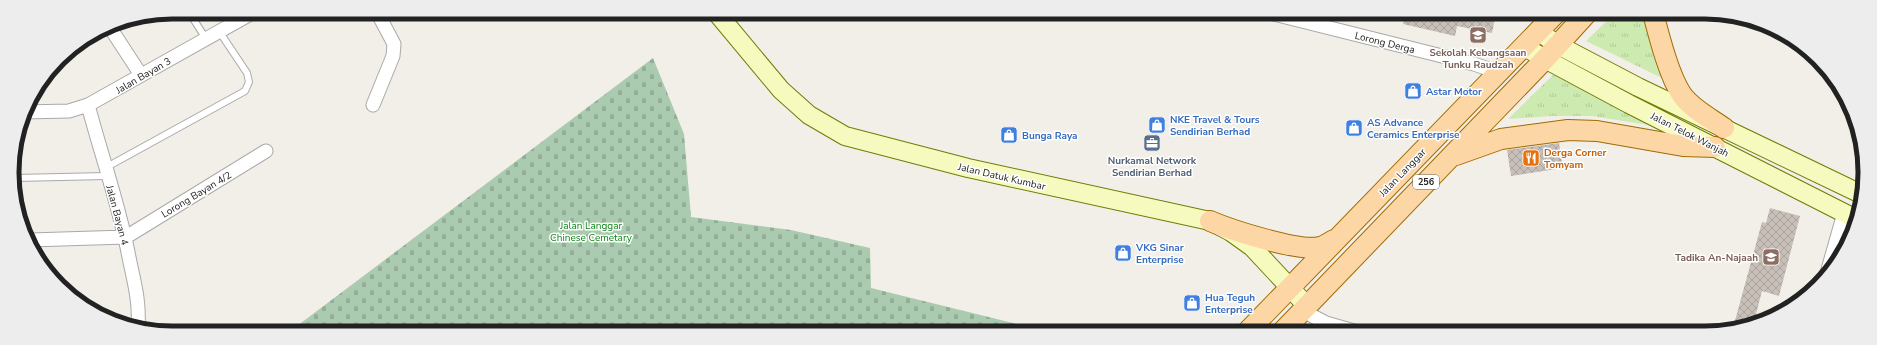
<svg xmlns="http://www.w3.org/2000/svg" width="1877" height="345" font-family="'Nunito Sans',sans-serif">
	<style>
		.grass { fill: url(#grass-tufts) }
		.cemetery { fill: url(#cemetery-stones) }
		.building { fill: url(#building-cross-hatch) }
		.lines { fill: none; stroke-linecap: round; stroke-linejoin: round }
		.lane-casing { stroke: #a9a9a9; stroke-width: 8 }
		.street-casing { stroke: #a9a9a9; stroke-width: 15 }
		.secondary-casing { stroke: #707d05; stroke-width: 20 }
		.primary-casing { stroke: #a06b00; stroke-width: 22 }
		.lane { stroke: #fff; stroke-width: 6 }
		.street { stroke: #fff; stroke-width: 13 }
		.secondary { stroke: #f7fabf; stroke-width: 18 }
		.primary { stroke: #fcd6a4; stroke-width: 20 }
		.labels { text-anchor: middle; stroke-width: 3; stroke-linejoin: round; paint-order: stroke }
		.shield { fill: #fff; stroke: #646464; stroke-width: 1 }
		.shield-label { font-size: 9px; font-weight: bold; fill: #222 }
		.street-label { font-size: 10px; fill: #222; stroke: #fff }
		.education-label { font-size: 10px; font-weight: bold; fill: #785e54; stroke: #fff }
		.shop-label { font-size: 10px; font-weight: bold; fill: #366cbe; stroke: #fff; text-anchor: start }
		.food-label { font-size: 10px; font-weight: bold; fill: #c56008; stroke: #fff; text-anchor: start }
		.service-label { font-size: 10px; font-weight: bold; fill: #4e5e75; stroke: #fff }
		.park-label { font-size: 10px; fill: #0c8416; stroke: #fff }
		.rim { fill: none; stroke: #222; stroke-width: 5 }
	</style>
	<defs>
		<pattern id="grass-tufts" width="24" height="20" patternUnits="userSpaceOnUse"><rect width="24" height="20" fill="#cdebb0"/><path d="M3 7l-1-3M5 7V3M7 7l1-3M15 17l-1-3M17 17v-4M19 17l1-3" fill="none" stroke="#b0c997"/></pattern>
		<pattern id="cemetery-stones" width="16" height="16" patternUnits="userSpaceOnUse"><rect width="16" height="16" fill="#aacbaf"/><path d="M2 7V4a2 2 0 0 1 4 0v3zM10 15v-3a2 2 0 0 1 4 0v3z" fill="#92ae96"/></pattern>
		<pattern id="building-cross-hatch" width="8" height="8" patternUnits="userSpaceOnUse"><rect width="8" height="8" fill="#c7bfb8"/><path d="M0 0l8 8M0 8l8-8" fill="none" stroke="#aba49e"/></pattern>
	</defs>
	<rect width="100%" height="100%" fill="#f2efe9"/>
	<path class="grass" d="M1615,13H1645L1668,81L1586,41Z
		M1553,75L1667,128L1592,116H1552L1508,119Z"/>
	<path class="cemetery" d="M653,58L684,134L691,217L791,230L870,248L871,288L1021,325V332H289Z"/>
	<path class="building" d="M1405,13H1496L1492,33L1457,26L1455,36L1403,24Z
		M1559,143L1563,168L1511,176L1507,150Z
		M1770,208L1800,216L1779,296L1762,291L1754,322L1733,328L1762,222L1766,223Z"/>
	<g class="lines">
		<defs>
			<path id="lane" d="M189,12L206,39
				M105,168L245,91L249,82L247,73L219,31
				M14,178L107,176"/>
			<path id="street" d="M1270,13L1474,64L1500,73
				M109,26L141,75
				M88,105C101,154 118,202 128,252C133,279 140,299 138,327
				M373,105L393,56L394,44L377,12
				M24,112L69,111L88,105L254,12
				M30,240L126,237L266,151
				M1827,273L1844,213
				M1303,311L1326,323L1358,332"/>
			<path id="secondary" d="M716,12L781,90L809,115L845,136L968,168L1210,221L1231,232L1252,247L1307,306
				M1539,32L1558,45L1638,87L1863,195
				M1525,47L1545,59L1629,104L1856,219"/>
			<path id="primary" d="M1653,13C1659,36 1669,76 1682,95C1692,109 1710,118 1724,128
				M1456,155L1501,139L1568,130L1597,131L1683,146L1715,147
				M1210,221C1231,230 1299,252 1320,247C1325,246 1330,242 1334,240
				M1247,332L1556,13
				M1282,332L1545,59L1587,13"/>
		</defs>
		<use href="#lane" class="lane-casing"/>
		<use href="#street" class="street-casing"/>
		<use href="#secondary" class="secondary-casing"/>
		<use href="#primary" class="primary-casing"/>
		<use href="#lane" class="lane"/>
		<use href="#street" class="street"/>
		<use href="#secondary" class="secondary"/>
		<use href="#primary" class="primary"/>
	</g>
	<defs>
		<symbol id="school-square" viewBox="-11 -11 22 22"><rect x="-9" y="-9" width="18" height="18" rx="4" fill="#8d6e63" stroke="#fff"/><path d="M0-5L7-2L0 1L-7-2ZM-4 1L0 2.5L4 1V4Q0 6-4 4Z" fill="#fff"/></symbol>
		<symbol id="shop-square" viewBox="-11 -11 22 22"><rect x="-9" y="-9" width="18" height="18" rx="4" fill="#3f7fe0" stroke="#fff"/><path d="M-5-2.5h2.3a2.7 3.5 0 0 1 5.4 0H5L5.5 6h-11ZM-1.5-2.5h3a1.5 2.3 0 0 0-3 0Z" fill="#fff"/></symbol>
		<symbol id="office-square" viewBox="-11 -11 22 22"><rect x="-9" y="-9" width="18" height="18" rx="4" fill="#5c6f8a" stroke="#fff"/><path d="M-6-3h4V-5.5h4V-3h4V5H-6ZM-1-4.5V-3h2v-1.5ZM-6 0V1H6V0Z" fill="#fff"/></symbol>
		<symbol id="restaurant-square" viewBox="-11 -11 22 22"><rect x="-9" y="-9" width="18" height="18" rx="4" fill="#e8710a" stroke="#fff"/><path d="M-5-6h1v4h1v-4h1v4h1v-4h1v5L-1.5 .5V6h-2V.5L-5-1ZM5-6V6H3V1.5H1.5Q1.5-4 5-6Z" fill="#fff"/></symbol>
	</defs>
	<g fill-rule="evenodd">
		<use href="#school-square" x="1468" y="25" width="20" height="20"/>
		<use href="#shop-square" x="1403" y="81" width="20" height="20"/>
		<use href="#shop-square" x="1147" y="115" width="20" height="20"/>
		<use href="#shop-square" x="1344" y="118" width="20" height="20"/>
		<use href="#shop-square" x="999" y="125" width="20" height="20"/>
		<use href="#office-square" x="1142" y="133" width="20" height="20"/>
		<use href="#restaurant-square" x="1521" y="148" width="20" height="20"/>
		<use href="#shop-square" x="1113" y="243" width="20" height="20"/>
		<use href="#school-square" x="1761" y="247" width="20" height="20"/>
		<use href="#shop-square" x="1182" y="293" width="20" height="20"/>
	</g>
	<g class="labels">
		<rect class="shield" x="1413" y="175" width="26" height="14" rx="3"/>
		<g class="shield-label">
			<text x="1426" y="185">256</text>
		</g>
		<g class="street-label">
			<text transform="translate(1385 42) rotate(14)" y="4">Lorong Derga</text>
			<text transform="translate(143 75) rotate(-30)" y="4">Jalan Bayan 3</text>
			<text transform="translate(1690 134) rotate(27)" y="4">Jalan Telok Wanjah</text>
			<text transform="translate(1402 172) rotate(-46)" y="4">Jalan Langgar</text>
			<text transform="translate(1002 176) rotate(13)" y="4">Jalan Datuk Kumbar</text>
			<text transform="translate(196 194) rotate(-31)" y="4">Lorong Bayan 4/2</text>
			<text transform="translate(118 215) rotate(75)" y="4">Jalan Bayan 4</text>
		</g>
		<g class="education-label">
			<text x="1478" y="56">Sekolah Kebangsaan<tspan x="1478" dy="12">Tunku Raudzah</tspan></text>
			<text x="1758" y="261" text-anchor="end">Tadika An-Najaah</text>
		</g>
		<g class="shop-label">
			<text x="1426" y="95">Astar Motor</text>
			<text x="1170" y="123">NKE Travel &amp; Tours<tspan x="1170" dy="12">Sendirian Berhad</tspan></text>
			<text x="1367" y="126">AS Advance<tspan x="1367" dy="12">Ceramics Enterprise</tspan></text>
			<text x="1022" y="139">Bunga Raya</text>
			<text x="1136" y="251">VKG Sinar<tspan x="1136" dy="12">Enterprise</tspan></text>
			<text x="1205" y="301">Hua Teguh<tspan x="1205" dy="12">Enterprise</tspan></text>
		</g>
		<g class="food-label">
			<text x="1544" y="156">Derga Corner<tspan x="1544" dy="12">Tomyam</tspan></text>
		</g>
		<g class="service-label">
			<text x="1152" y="164">Nurkamal Network<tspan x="1152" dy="12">Sendirian Berhad</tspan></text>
		</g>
		<g class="park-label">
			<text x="591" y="229">Jalan Langgar<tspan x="591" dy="12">Chinese Cemetary</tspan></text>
		</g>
	</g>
	<path d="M0 0H1877V345H0ZM172 19H1705A153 153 0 0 1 1858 172V173A153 153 0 0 1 1705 326H172A153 153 0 0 1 19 173V172A153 153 0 0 1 172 19Z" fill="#ededed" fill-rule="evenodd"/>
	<path class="rim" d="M172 19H1705A153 153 0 0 1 1858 172V173A153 153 0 0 1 1705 326H172A153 153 0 0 1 19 173V172A153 153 0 0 1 172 19Z"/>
</svg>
